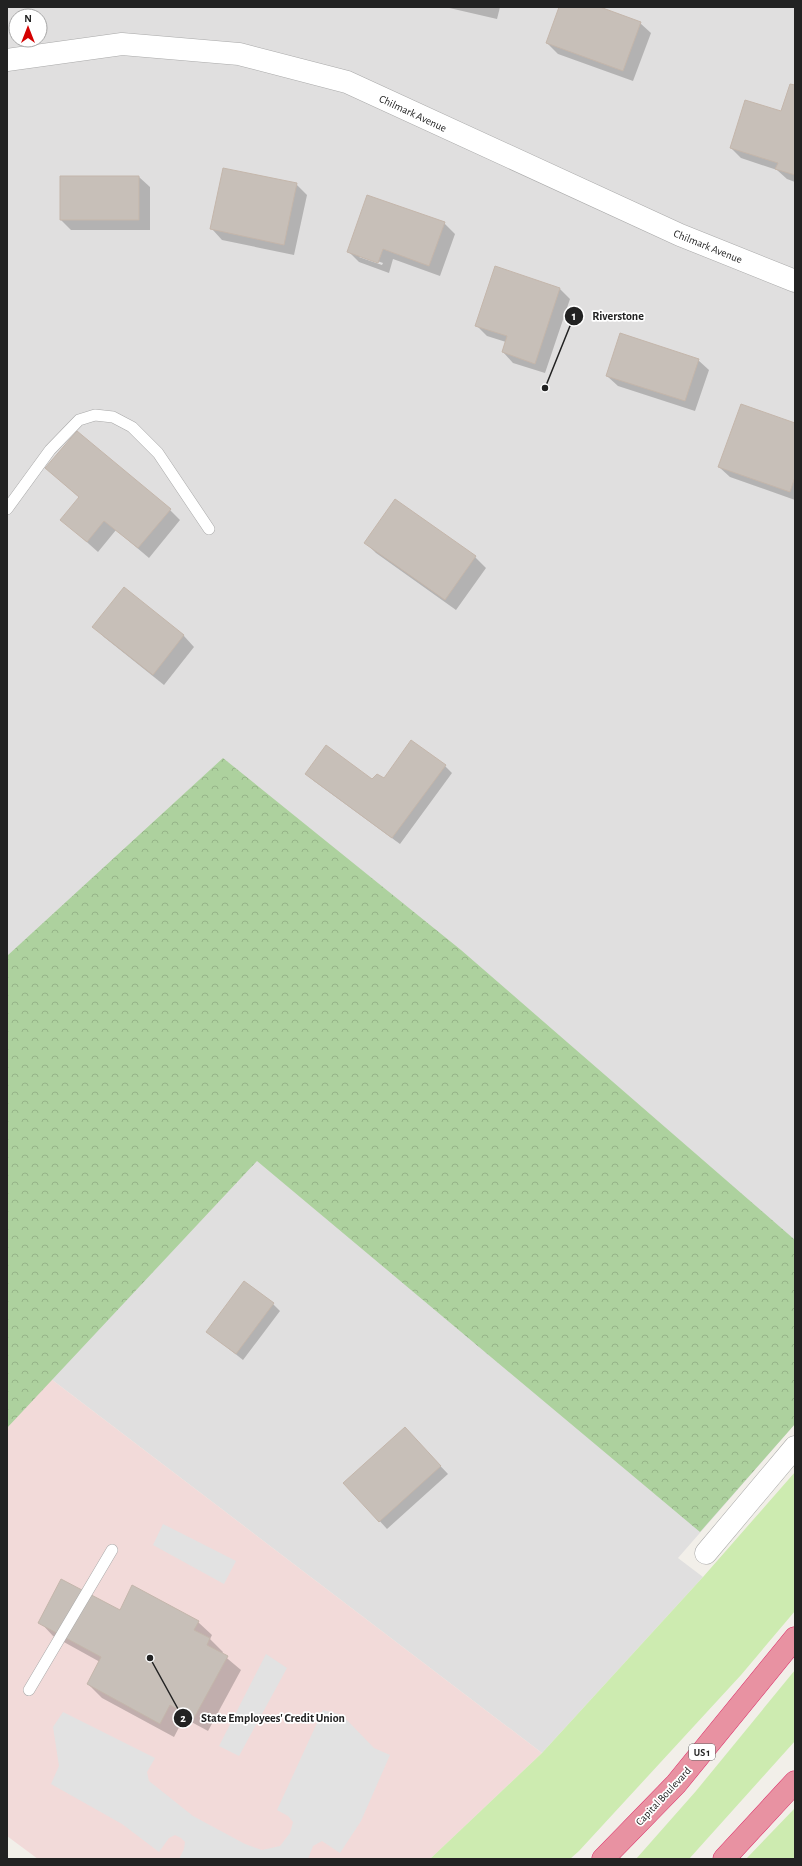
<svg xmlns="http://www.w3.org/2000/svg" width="802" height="1866" font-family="'Alegreya Sans',sans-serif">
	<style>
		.residential { fill: #e0dfdf; fill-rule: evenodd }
		.commercial { fill: #f2dad9 }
		.grass { fill: #cdebb0 }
		.forest { fill: url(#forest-crowns) }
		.parking { fill: #e2e2e2 }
		.shadow { fill: #0003; fill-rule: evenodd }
		.building { fill: #c7bfb8; stroke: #c4b6ab }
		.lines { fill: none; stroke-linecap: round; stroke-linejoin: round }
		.lane-casing { stroke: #a9a9a9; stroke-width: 12 }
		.street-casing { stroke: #a9a9a9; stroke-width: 23 }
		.highway-casing { stroke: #dc2a67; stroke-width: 23 }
		.lane { stroke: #fff; stroke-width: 11 }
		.street { stroke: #fff; stroke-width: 22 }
		.highway { stroke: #e892a2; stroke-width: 22 }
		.labels { text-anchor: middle; stroke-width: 3.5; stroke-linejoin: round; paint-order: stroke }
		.shield { fill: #fff; stroke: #646464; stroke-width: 1 }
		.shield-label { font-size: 10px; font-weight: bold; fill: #222 }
		.street-label { font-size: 11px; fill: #222; stroke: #fff }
		.leader { fill: none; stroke: #222; stroke-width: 1.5 }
		.callout-dot { fill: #222; stroke: #fff; stroke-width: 1.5 }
		.mark-label { font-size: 12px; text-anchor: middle; font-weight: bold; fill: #fff }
		.callout-label { font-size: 12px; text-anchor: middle; font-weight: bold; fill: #222; stroke: #fff; stroke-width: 3.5; stroke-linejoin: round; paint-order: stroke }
	</style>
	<defs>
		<pattern id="forest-crowns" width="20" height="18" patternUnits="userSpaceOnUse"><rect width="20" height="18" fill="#add19e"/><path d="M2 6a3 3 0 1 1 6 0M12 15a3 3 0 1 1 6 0" fill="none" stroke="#95b388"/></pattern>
	</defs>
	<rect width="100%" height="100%" fill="#f2efe9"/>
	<path class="residential" d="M7,7H795V1424L678,1558L703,1577L542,1753L51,1379L7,1428ZM16,16H40V40H16Z"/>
	<path class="commercial" d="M51,1379L542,1753L430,1859H38L7,1836V1428Z"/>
	<path class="grass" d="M795,1472V1611L741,1675L579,1851L570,1859H430L542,1753L703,1577Z
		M795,1670V1741L689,1859H636L696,1791Z
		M795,1808V1859H746Z"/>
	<path class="forest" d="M223,758L461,950L795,1240V1424L700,1532L257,1161L7,1428V956Z"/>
	<path class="parking" d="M163,1524L236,1561L224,1584L153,1545Z
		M266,1654L287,1668L239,1756L219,1746Z
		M323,1710L342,1715L374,1748L390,1755L361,1821L340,1853L322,1841L313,1846L308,1859H179L184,1849L185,1842L181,1838L175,1835L169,1838L159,1852L122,1824L51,1784L59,1766L53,1727L63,1712L155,1758L147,1772L149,1781L193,1816L245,1844L262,1850L280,1846L290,1833L293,1822L288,1816L277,1810Z"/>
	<path class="shadow" d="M445,7H500L497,19Z
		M560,7H597L640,23L651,33L633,81L558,54L547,43Z
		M795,87V182L787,179L777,170L741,158L731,148L782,112Z
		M139,177L150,187V230H71L61,220Z
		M296,184L307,195L294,255L222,240L212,229Z
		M444,223L455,234L440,276L393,259L389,273L359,262L348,251ZM359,255L383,263L382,265L359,257Z
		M560,289L570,299L545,373L513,363L503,352L506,342L487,336L476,325Z
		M698,360L709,370L695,411L618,386L607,376Z
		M795,424V500L730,477L719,467Z
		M46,468L170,510L180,520L149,558L116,530L98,552L62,520L80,498Z
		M395,501L475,557L486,568L456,610L376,553L366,543Z
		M124,589L184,636L194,647L164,685L104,637L94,626Z
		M445,766L452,773L400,844L314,781L306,774L372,780Z
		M273,1304L280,1311L243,1360L208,1332Z
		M412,1436L448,1474L387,1529L345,1483Z
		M120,1612L198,1622L212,1635L210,1639L223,1652L222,1654L241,1670L208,1731L184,1718L174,1737L102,1698L88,1684L100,1662L53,1636L40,1622Z"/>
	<path class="building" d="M559,7H600L641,22L623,71L546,43Z
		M790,84L795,85V175L775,169L778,163L730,148L745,100L781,111Z
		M223,168L297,183L284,245L210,229Z
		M60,176H139V220H60Z
		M367,195L445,222L429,266L383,249L378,263L347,252Z
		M495,266L560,288L535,364L502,352L507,336L475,326Z
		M620,333L699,359L685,401L606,376Z
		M741,404L795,423V477L790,492L718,467Z
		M77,431L171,509L138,548L104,521L87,542L60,520L79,497L45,468Z
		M395,499L476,556L445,600L364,543Z
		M124,587L184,635L153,675L92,627Z
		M411,740L446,765L392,838L305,774L326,745L372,779L377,774L384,778Z
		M244,1281L274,1303L236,1354L206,1332Z
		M405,1427L441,1466L379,1522L343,1483Z
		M61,1579L120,1610L132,1585L199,1621L194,1630L210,1638L207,1645L228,1656L194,1718L170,1705L160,1724L87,1684L101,1657L38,1623Z"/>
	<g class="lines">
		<defs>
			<path id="lane" d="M7,509L50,450L79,420L95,415L113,417L132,427L158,453L209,529
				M29,1690L112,1550"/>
			<path id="street" d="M7,60L122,44L239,54L347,82L680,235L795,281
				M706,1553L795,1447"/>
			<path id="highway" d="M603,1859L676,1784L795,1638
				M724,1859L795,1782"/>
		</defs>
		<use href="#lane" class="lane-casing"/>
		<use href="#street" class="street-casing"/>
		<use href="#highway" class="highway-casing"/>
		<use href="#lane" class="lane"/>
		<use href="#street" class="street"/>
		<use href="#highway" class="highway"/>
	</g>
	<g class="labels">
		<rect class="shield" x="689" y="1744" width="26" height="16" rx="3"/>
		<g class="shield-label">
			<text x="702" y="1756">US 1</text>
		</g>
		<g class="street-label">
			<text transform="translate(413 113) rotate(25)" y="4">Chilmark Avenue</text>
			<text transform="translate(708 246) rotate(22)" y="4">Chilmark Avenue</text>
			<text transform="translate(663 1796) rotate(-47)" y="4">Capital Boulevard</text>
		</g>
	</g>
	<path class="leader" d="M545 388L574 316M150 1658L183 1718"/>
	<g class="callout-dot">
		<circle cx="545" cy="388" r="4"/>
		<circle cx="150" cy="1658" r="4"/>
		<circle cx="574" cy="316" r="10"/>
		<circle cx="183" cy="1718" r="10"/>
	</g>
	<g class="mark-label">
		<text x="574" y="320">1</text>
		<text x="183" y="1722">2</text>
	</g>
	<g class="callout-label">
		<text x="618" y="320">Riverstone</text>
		<text x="273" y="1722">State Employees' Credit Union</text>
	</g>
	<rect width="802" height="1866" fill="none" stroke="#222222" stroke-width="16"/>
	<g transform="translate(28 28)"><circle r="19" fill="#ffffff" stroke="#a7a7a7"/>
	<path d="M0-3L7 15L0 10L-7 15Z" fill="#d40000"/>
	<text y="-6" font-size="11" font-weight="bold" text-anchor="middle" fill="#222222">N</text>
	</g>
</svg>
